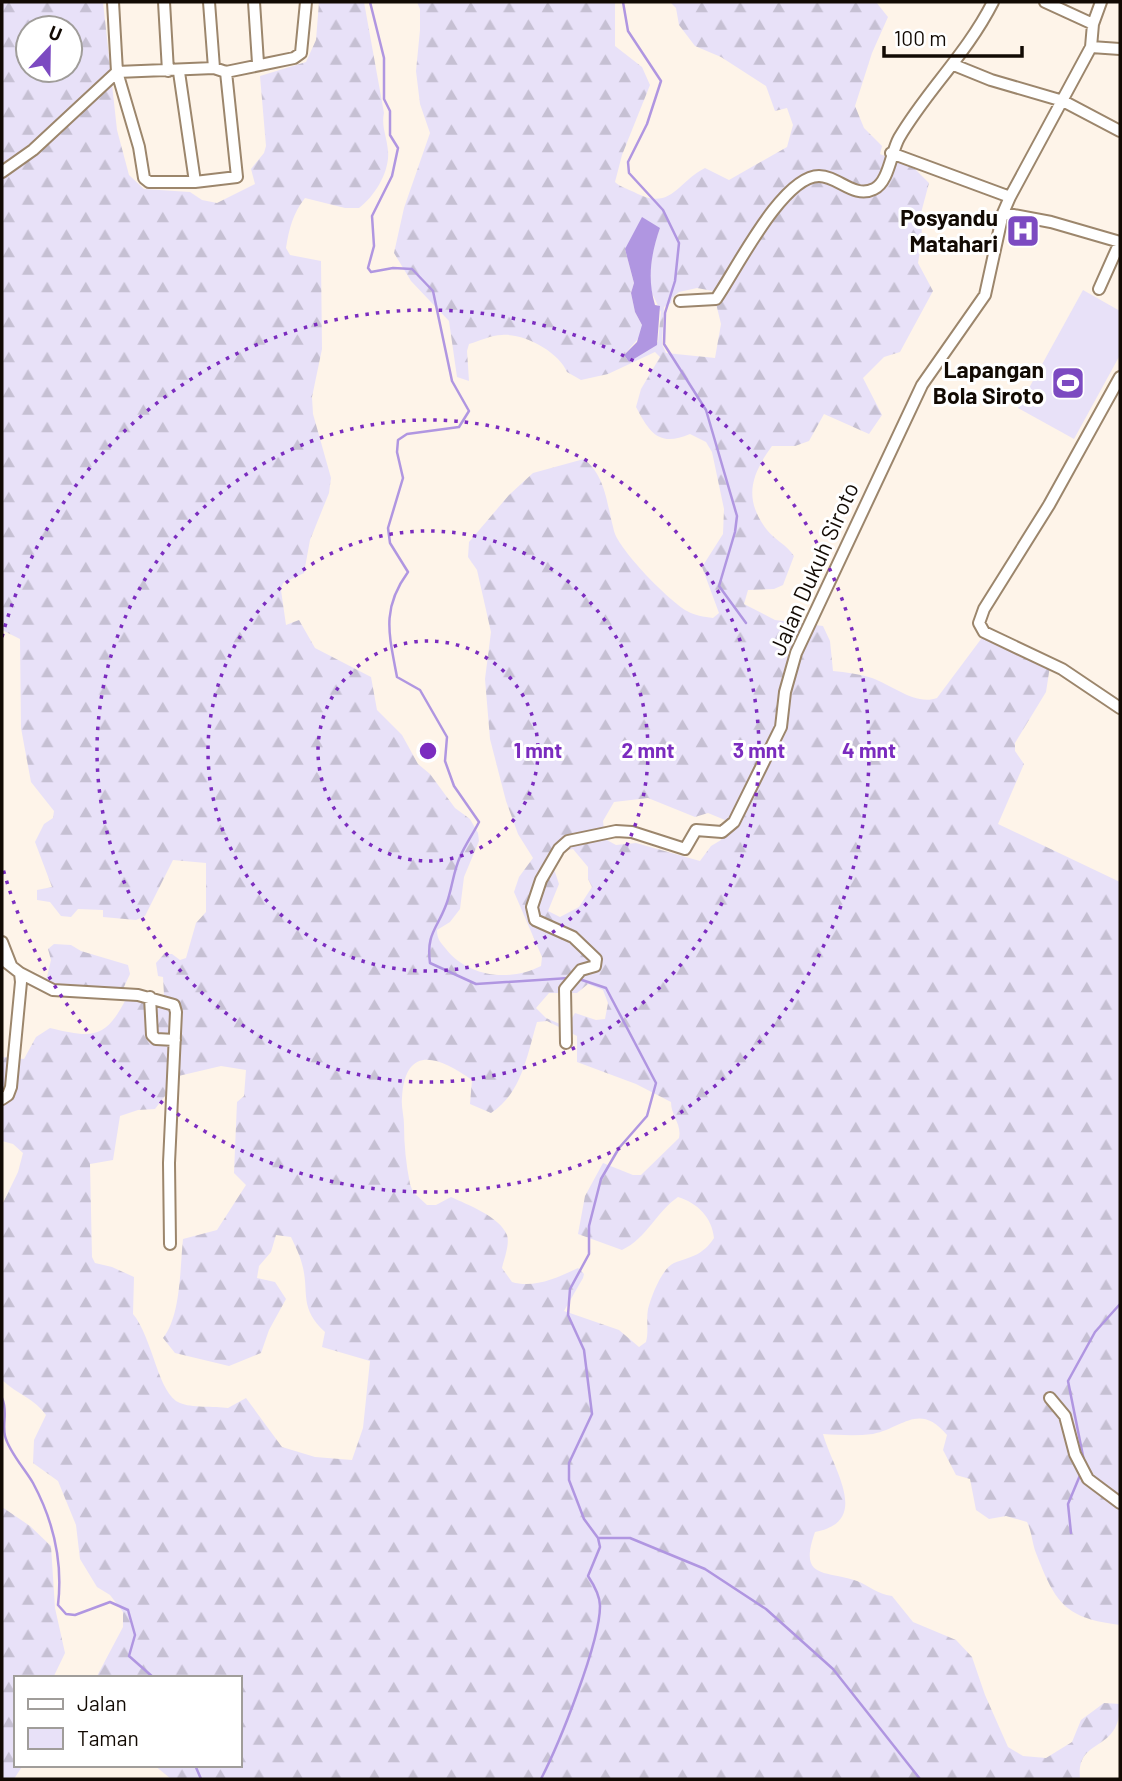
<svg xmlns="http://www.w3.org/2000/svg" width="1122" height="1781" font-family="Barlow,sans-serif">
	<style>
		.green { fill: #e8e1f8 }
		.forest { fill: url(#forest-firs); fill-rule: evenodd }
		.water { fill: #b096e1 }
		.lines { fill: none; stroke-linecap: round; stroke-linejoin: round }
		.stream { stroke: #b096e1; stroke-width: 2.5 }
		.minor-casing { stroke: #9c866c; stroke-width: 14 }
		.minor { stroke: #fff; stroke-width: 10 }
		.ring { fill: none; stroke: #7b2cbf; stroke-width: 3.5; stroke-dasharray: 3.5 7 }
		.labels { text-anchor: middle; stroke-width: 6; stroke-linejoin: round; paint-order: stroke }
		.poi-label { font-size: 23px; font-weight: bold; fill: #120a03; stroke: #fff; text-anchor: end }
		.street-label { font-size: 23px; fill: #120a03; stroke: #fff }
		.centre { fill: #7b2cbf; stroke: #fff; stroke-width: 3.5 }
		.ring-label { font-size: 21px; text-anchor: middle; font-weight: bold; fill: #7b2cbf; stroke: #fff; stroke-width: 6; stroke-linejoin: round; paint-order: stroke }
	</style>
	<defs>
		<pattern id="forest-firs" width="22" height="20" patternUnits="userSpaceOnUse" patternTransform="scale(1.75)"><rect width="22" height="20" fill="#e8e1f8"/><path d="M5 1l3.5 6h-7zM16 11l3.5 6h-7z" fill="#c6c0d3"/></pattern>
	</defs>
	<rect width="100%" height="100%" fill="#fef4e9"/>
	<path class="green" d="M1083,290L1120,311V355L1074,439L1018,408Z"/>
	<path class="forest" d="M2,2H103L117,130L129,175L144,189L190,192L202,200L217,203L255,184L251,169L264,153L266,146L260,76L306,62L316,40L319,2H364L384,113C381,126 387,137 388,151C390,171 375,196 359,208H345L305,198C293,213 289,229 286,248L290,255L321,261L322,349L312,397L313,414L331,478L329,493L310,540L304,573L283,583L281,590L286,625L299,620L315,648L371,677L377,710L402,735L418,764L430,774L455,808L470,819L478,833L479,841L464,877L460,909L450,922L437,930C437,939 440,942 446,949C468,977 510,982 541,966L542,957L514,892L519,877L533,858L518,834L506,801L490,739L485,679L491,632L477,570L468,557L469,542L509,495L533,473L584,459C606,476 607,505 614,531C619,550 669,601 687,611C694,615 704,617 713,618L719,613L702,567L723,534L724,509L712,452L706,442L690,434C660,447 650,434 636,407L641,389L660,357L655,352L608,374L581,380L567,372C559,352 524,333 502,335C491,335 480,341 469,344L467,351L469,381L457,377L449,321L411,281L394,253L404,208L430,133L420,104L416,71L420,30V9L417,2H615V46L642,67L650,85L622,155L615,182C620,187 628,189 634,192C671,212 676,183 705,168L729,180L787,147L793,125L787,108L775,111L766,86L721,57L695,46L679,25L676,8L670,2H876L888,17L872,53L855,106L864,128L882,146L880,154L915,169L929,183L921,213L922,239L918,263L933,291L900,352L884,357L863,378L882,415L869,434L824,414L809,441L795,446H772C751,475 743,499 767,530C775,540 787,545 794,556L783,585L774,589L748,590L744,604L775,620L823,626L830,641L833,671C846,672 859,674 872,678C892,685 916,706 937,698L990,627L1050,666L1046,692L1015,743V751L1024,764L998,824L1120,882V1625C1066,1618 1056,1605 1036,1553C1032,1543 1032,1532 1027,1522L1006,1516L989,1519L976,1510L970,1479L956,1475L943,1450L947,1435C919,1402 903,1428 873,1434C856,1436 839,1435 823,1434C833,1470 872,1521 815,1532C798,1580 825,1570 857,1581C870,1586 877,1594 892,1596L913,1622L956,1640L972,1657L985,1695L1008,1747L1023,1756L1046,1758L1072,1742L1081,1720L1104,1703L1120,1704C1120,1755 1076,1735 1080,1779H171L154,1765H240V1678H96L123,1627V1612L110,1595L97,1587L80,1559L76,1525L58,1481L33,1463L34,1440L46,1415C35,1399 17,1394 2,1380V1205L18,1172L23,1153L13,1144L2,1141V1057L24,1059L36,1037L50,1028C92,1038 105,1040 126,999L164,995L163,977L158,976L156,963L164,954H172L180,960L186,958L196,923L206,912V863L173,860L145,916L136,920L103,917V910L78,909L71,917L61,916L50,902L37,900V890L52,887L35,842L44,824L53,818L54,811L31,782L21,728L20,639L2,630ZM28,28H70V70H28ZM660,228L653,247L650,273L651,291L661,312L658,342L629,362L624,355L642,334V325L635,312L631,293L634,283L625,249ZM697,288L713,291L721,324L715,358L666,353L662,344L664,307L671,303L672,298L679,292ZM648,798L695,817L708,813L725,820L721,840L711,846L700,861L636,843L616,845L605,839L603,821L614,802ZM573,849L588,867V879L592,887L579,907L560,917L548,911L559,884L553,866L564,851ZM588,984L603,990L608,1003L605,1019L596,1020L575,1013L572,1018L560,1024L546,1018L536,1008L549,993H577ZM547,1021L577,1036V1062L636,1084L671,1102C671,1116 682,1124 679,1138L641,1175H633L603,1163L585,1196L578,1234L622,1250C647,1238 656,1212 678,1197C698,1203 712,1218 714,1238C702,1256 692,1256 674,1263C662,1268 651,1297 648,1309C646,1320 649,1331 646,1342L639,1347L619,1330L564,1311L583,1278L584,1274L578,1268C559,1277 534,1289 512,1282L502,1268C504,1259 510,1244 507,1235C499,1216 468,1205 451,1197L436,1205H427L413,1192L410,1184C406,1164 404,1145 404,1125C404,1116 401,1107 402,1098C405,1043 440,1057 472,1080L470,1104L491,1113C522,1093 527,1055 537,1022ZM221,1066L246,1070L244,1096L237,1102L234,1173L246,1185L217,1230L183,1239C180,1267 181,1316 163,1338L175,1353L229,1366L261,1353L269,1330L286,1299L275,1282L257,1278L259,1266L271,1252L276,1235L291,1237C295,1246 300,1255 302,1264C310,1292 298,1307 325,1332L322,1347L370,1361L363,1428L352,1460L315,1457L282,1447L246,1398L228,1408C214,1406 191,1408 180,1403C158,1395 153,1338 133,1314L134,1277L112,1267L95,1263L92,1257L90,1164L113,1160L120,1116L138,1110L155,1109L165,1096L170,1078Z
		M54,944L71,945L81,951L128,965L130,974L123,989L76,987L46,981L51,960L48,949Z
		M2,1507L30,1526L51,1546L55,1608L65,1653L53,1678H16V1765H23L14,1779H2Z"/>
	<path class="water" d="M642,217L660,228C651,254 647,278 655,305L660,306L657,345L629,362L624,355L637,342L642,325L635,312L631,293L634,283L625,249Z"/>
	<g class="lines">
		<path class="stream" d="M370,2L384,58V99L390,111V135L398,148L392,176L372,216L374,246L368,268L371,272L393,268L412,269L433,291L452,381L469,411L459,427L407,434L398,440L397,452L403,478L388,528L390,543L408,572C381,609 389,634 397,677L420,690L447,737L445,761L454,786L479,822C473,834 465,845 460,857C453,872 452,890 446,905C437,929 426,934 430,963L476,984L569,978
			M623,2L628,31L661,81L647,124L628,162L629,173L663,210L679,243L675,281L665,313L664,344L706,410L737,516L735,532L719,586L746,623
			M2,1398C8,1411 2,1423 5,1436C9,1452 25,1469 33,1483C54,1522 63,1562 58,1605L66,1614L75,1615L110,1602L128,1610L135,1635L129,1656L154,1678
			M1084,1461L1068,1381L1095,1332L1120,1304
			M1071,1533L1068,1504L1081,1473
			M598,1538H630L705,1569L766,1609L833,1669L920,1779
			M195,1765L201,1779
			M541,1779C559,1744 600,1643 600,1606C600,1595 594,1585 588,1576L600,1547L598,1538L584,1519L569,1480V1463L592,1414L584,1350L568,1315L570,1289L589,1254V1226L601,1179L619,1148L647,1116L656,1083L606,988L579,979"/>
		<defs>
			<path id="minor" d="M113,2L117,72L139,147L144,178L149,182H195L237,177L226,72
				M164,2L168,71
				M209,2L214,68
				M254,2L258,63
				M1093,24L1101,2
				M1091,47L1120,49
				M954,65L991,80L1063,101L1120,131
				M179,72L195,182
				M891,153L1010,197
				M2,172L33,150L117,72L214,68L226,72L294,58L301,53L306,2
				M1003,213L1051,222L1120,242
				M1099,289L1120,242
				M680,301L716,299C735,272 782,176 819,176C838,176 854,199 874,189C889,182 891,152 899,138C927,90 966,55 993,2
				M1120,377L1049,505L984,609L979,623L984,632L1062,669L1120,708
				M2,942L11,965
				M2,959L20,973L21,982L11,1087L8,1095L2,1099
				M20,973L53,990L138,995L174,1005L176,1012L169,1163L170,1244
				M150,997L152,1035L156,1039L175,1040
				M566,1043L565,989L581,970L595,966L596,959L573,937L535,920L532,907L541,880L559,849L568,841L616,831L632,832L685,849L696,830L722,832L734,822L781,727L785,692L796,653L922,385L985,295L1003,213L1010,197L1091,47L1093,24L1045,2
				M1050,1398L1065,1416L1075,1454L1088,1479L1120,1503"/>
		</defs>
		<use href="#minor" class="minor-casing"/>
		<use href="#minor" class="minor"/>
	</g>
	<g class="ring">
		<circle cx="428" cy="751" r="110"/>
		<circle cx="428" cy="751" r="220"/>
		<circle cx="428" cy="751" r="331"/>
		<path d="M2 637A441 441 0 1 1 2 865"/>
	</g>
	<defs>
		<symbol id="hospital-square" viewBox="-11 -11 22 22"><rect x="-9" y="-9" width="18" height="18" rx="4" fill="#7c4ac1" stroke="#fff"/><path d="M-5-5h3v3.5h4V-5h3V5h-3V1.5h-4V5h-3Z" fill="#fff"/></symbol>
		<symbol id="stadium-square" viewBox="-11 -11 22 22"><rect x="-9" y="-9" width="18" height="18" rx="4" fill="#7c4ac1" stroke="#fff"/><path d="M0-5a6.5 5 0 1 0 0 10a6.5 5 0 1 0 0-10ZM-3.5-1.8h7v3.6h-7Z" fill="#fff"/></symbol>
	</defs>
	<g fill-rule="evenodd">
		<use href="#hospital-square" x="1004" y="212" width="38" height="38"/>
		<use href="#stadium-square" x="1049" y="364" width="38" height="38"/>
	</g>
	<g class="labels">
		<g class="poi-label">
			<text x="998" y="226">Posyandu<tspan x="998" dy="26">Matahari</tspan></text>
			<text x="1044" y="378">Lapangan<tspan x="1044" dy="26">Bola Siroto</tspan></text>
		</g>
		<g class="street-label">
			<text transform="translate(814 569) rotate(-66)" y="8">Jalan Dukuh Siroto</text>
		</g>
	</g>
	<circle cx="428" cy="751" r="10" class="centre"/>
	<g class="ring-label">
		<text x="538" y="758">1 mnt</text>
		<text x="648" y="758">2 mnt</text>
		<text x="759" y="758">3 mnt</text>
		<text x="869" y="758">4 mnt</text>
	</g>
	<rect width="1122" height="1781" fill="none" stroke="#120a03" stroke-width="7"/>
	<rect x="14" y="1676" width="228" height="91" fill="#ffffff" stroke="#a09d9a" stroke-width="2"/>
	<rect x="28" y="1699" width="35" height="10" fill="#ffffff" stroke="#a09d9a" stroke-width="2"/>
	<text x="77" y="1711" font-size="21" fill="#120a03">Jalan</text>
	<rect x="28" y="1728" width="35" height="21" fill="#e8e1f8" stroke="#a09d9a" stroke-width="2"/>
	<text x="77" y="1746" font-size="21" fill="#120a03">Taman</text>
	<g transform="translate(49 49) rotate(22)"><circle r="33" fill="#ffffff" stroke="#a09d9a" stroke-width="2"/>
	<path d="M0-5L12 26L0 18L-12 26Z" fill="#7c4ac1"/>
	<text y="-10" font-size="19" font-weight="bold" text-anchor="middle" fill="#120a03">U</text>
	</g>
	<path d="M884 46v10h138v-10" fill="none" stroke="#120a03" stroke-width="3.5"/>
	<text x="894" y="46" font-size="21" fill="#120a03" stroke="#ffffff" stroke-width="5" paint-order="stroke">100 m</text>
</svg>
